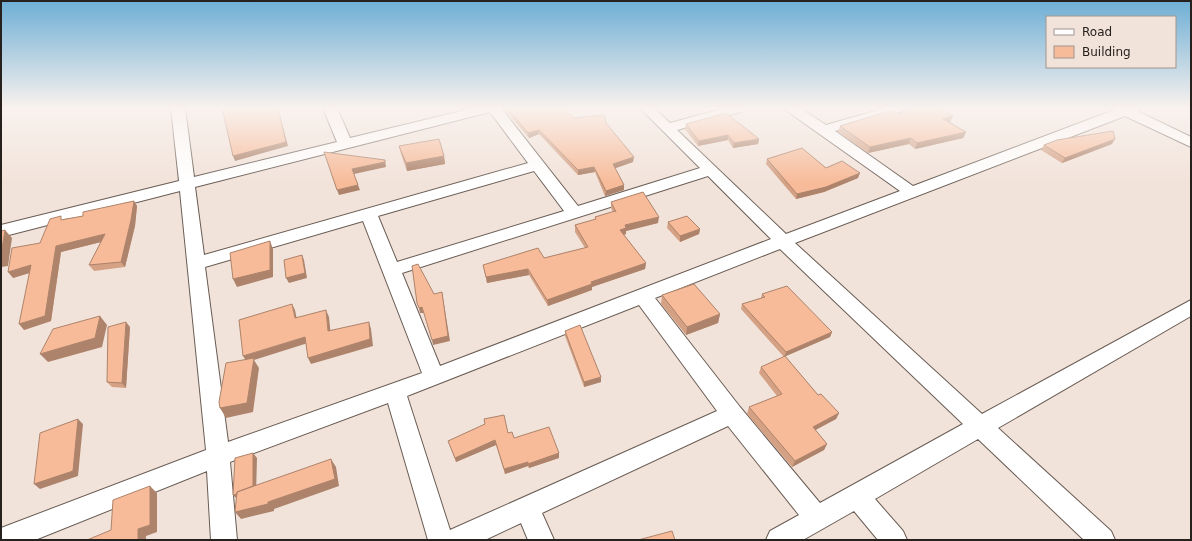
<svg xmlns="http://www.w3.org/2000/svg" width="1192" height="541" font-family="'DejaVu Sans',sans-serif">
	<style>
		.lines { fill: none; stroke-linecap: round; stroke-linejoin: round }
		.minor-casing { stroke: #695c54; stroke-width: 2 }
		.minor { fill: #fff; fill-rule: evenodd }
		.wall { fill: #d4a184 }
		.shaded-wall { fill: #ad836b }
		.building { fill: #f7bb99; stroke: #ad836b }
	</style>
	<rect width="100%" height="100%" fill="#f2e3da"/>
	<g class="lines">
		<defs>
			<path id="minor" d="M171,108H185L194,177L337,142L323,108H337L350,138L474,108H501L578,206L700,168L640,108H654L670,123L725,108H746L744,111L677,130L786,234L900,191L787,111L785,108H800L826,125L885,108H905L903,111L835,131L913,186L1114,110L1112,108H1140L1137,111L1191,137V147L1125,116L795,243L982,414L1191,300V316L998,428L1111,531L1115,540H1084L978,439L875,499L903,531L907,540H878L854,511L803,540H766L770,531L799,515L728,426L542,513L554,540H528L521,523L485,540H428L388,403L230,462L237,540H211L207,471L35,540H1V528L206,450L180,191L1,237V225L179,181ZM490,112L528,163L204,255L195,187ZM534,171L564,211L397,262L378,216ZM708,176L771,239L440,366L402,273ZM363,221L422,373L228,442L205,267ZM780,249L963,424L820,503L740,407L655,298ZM639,305L717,411L450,530L407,396Z"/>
		</defs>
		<use href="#minor" class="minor-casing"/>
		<use href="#minor" class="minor"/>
	</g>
	<path class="wall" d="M503,108H562L574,118L606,123L633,162L615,168L624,190L605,196L595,172L578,175L539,134L529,138Z
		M898,114L953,116L950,122H949L966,132L963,138L915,149L909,144L868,153L838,132L840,126Z
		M686,124L759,139L758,144L733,148L728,140L698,146L685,129Z
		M1112,144L1062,163L1041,150L1044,145Z
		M399,146L444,156L445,164L407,171L401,154Z
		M767,159L826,168L858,178L824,192L796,199L766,164Z
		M134,201L137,206L135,226L125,267L94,271L89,265L101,242L61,252L51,321L24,330L29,273L13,278L40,243L64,219L83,216Z
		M611,202L658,223L626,231V234L624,235L646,263L645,269L592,287V290L548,306L529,275L487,283L483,265L544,258L585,248L575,232V225L595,220V217L613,212L611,208Z
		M668,222L700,229L699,234L680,242L667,228Z
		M762,294L832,332L830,337L785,356L818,395L839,413L836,419L815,430L827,444L824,450L792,467L747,414L749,407L777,396L759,373L761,367L784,357L741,309L742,304L761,298Z
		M662,295L720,314L718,323L686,335L661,304Z
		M130,327L126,388L112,387L107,382Z
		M565,331L601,377V382L584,387L565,336Z
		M485,424L508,433L514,438L559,458L529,468L528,466L505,474L496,445L456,462L448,441Z"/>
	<path class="shaded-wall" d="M278,108L288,146L235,161L233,156Z
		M953,116L950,122L941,124L943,119Z
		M539,130V134L529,138L528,133Z
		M966,132L963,138L915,149L917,143Z
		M728,135V140L698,146L699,141Z
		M911,138L909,144L868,153L870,147Z
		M759,139L758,144L733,148L734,143Z
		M1115,139L1112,144L1062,163L1065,158Z
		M444,156L445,164L407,171L406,163Z
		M634,157L633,162L613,169V164Z
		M385,160L386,167L354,174L352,169Z
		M594,167L595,172L578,175V170Z
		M860,173L858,178L824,192L796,199L797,194Z
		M358,185L360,190L339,195L337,190Z
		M624,185V190L605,196L606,191Z
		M134,201L137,206L135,226L125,267L121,262Z
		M659,217L658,223L626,231V234L620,236V230L625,225Z
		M700,229L699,234L680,242V236Z
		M5,230L12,238L8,266L1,267V255Z
		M105,234L109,240L61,252L51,321L24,330L19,324L56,246Z
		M270,241L273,249V277L237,287L233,279Z
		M302,255L304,260L307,278L289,283L286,278Z
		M646,263L645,269L592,287V290L548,306L547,300L591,282Z
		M31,265L36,271L13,278L8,272Z
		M528,269L529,275L487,283L486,277Z
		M442,292L450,341L433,345L432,340Z
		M292,304L295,310L298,325L295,318Z
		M422,307L424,313H420L419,308Z
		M326,310L329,317L331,337L328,331Z
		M720,314L718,323L686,335L687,327Z
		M100,316L107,325L102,347L48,362L40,354Z
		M126,322L130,327L126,388L122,383Z
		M369,322L371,329L373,346L311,364L308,358Z
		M832,332L830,337L784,357L786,352Z
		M305,337L308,343L254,360L259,368L253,412L226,418L220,408L247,362L243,356Z
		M601,377V382L584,387V382Z
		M839,413L836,419L810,433L813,427Z
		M78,419L83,424L78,476L40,489L34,484Z
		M495,440L496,445L456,462L455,458Z
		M827,444L824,450L792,467L795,461Z
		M253,453L257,458L256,494L237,499L233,495Z
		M559,453V458L529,468L528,464Z
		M331,459L336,467L339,486L274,509V511L241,519L235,512L268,502Z
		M528,462V466L505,474L504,469Z
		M150,486L157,493V532L146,536V540H138V529Z"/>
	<path class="building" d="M222,108H278L286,142L233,156Z
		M507,108H562L574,118L604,115L606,123L634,157L613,164L624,185L606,191L594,167L578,170L539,130L528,133Z
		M917,108H938L953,116L943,119L966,132L917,143L911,138L870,147L840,126L893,110L898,114Z
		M726,113L759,139L734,143L728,135L699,141L686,124Z
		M1113,131L1115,139L1065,158L1044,145L1057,140Z
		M439,139L444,156L406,163L399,146Z
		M802,148L826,168L842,161L860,173L826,187L797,194L767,159Z
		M324,152L385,160V162L352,169L358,185L337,190Z
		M643,192L659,217L625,225L626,228L620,230L646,263L591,282L592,284L547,300L528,269L486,277L483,265L538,248L544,258L588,247L575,225L596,219L595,217L615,211L616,212L611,202Z
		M134,201L131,220L121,262L89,265L105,234L56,246L45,316L19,324L31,265L8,272L12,248L40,243L50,219L61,216V220L83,216V212Z
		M687,216L700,229L680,236L668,222Z
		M5,230L1,255V231Z
		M270,241V270L233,279L230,253Z
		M302,255L305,273L286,278L284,260Z
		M418,264L434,294L442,292L448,336L432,340L422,307L419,308L417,303L412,266Z
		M694,284L720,314L687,327L662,295Z
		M787,286L832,332L786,352L742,304L765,297L762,294Z
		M292,304L295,318L326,310L328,331L369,322L370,339L308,358L305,337L243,356L239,320Z
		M100,316L95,338L40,354L53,329Z
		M126,322L122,383L107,382L108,327Z
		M580,325L601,377L584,382L565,331Z
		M785,356L818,395L821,394L839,413L813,427L827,444L795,461L749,407L782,394L761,367Z
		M254,358L247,403L220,408L219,402L226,363Z
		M504,415L508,433L512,432L514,438L549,427L559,453L528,464V462L504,469L495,440L455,458L448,441L485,424L484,419Z
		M78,419L73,471L34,484L40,433Z
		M253,453V486L237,492V494L233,495L235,458Z
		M331,459L335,479L268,502V504L235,512L237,492Z
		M150,486V525L138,529V540H87L111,530L113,500Z
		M672,531L675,540H638Z"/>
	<linearGradient id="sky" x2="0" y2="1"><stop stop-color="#6daed5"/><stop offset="0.59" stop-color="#f9f2ee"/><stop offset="1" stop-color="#f9f2ee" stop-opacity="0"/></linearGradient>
	<rect width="1192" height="183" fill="url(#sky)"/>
	<rect width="1192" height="541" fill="none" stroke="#27211e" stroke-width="4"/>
	<rect x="1046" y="16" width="130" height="52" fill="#f2e3da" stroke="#a1958f"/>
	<rect x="1054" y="29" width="20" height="6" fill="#ffffff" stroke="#a1958f"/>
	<text x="1082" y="36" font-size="12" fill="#27211e">Road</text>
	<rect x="1054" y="46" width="20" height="12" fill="#f7bb99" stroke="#a1958f"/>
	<text x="1082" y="56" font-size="12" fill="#27211e">Building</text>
</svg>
